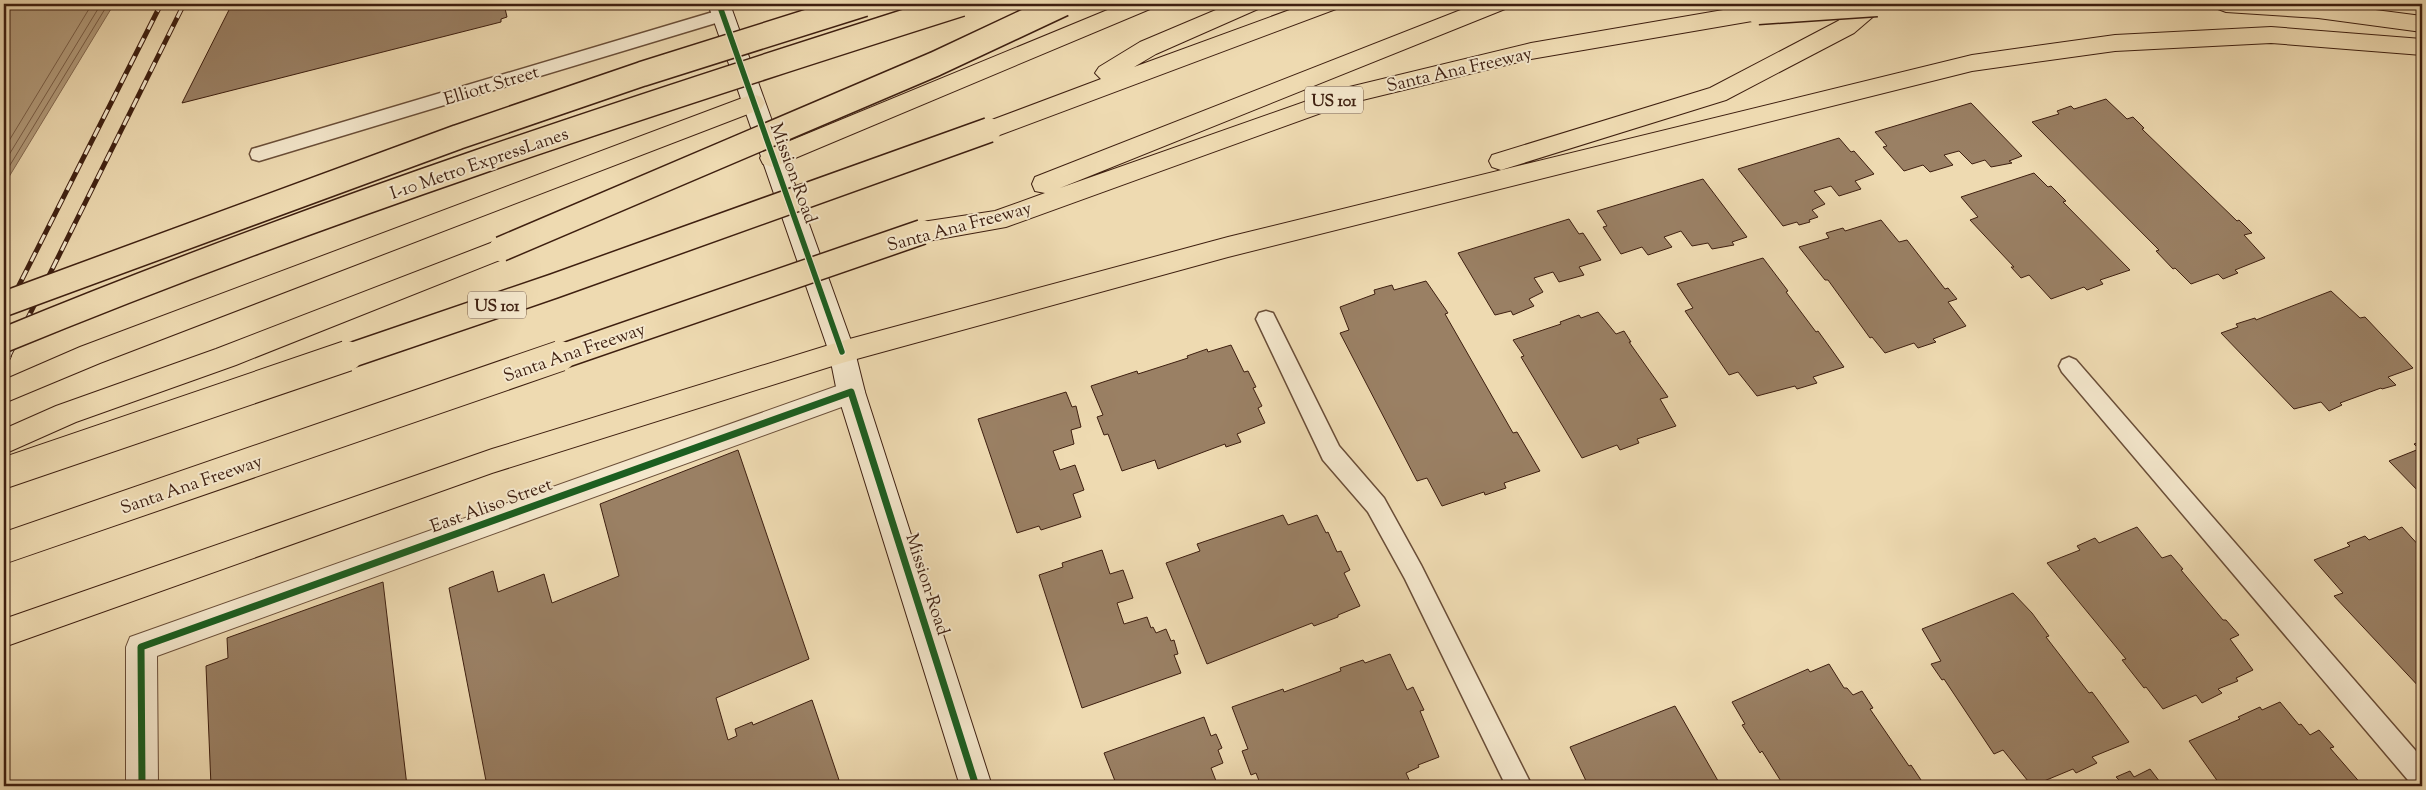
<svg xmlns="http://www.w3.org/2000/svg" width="2426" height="790" font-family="'Sorts Mill Goudy',serif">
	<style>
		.water { fill: #b29a7a; stroke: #846950 }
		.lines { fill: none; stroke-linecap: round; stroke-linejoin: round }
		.shore { stroke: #785c45; stroke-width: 1 }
		.building { fill: #9a8064; stroke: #3e1f10 }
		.lane-casing { stroke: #6a4e38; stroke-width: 3 }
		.street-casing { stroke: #6a4e38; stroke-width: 2 }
		.secondary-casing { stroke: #3e1f10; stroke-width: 2 }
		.highway-casing { stroke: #3e1f10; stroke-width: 2 }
		.lane { fill: #f4e7cc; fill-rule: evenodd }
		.street { fill: #f4e7cc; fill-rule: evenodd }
		.secondary { fill: #f4e7cc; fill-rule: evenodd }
		.highway { fill: #eedab1; fill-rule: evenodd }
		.rail-far1-casing { stroke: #3e1f10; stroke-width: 5 }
		.rail-casing { stroke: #3e1f10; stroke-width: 5.5 }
		.rail-far1 { stroke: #f4e7cc; stroke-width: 3; stroke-dasharray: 10; stroke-linecap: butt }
		.rail { stroke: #f4e7cc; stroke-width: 4; stroke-dasharray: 12; stroke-linecap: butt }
		.highway-bridge-far1-casing { stroke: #3e1f10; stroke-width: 27; stroke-linecap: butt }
		.highway-bridge-casing { stroke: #3e1f10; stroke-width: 32; stroke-linecap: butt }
		.highway-bridge-far1 { stroke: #eedab1; stroke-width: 24 }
		.highway-bridge { stroke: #eedab1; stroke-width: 30 }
		.cycleway-far1-casing { stroke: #f4e7cc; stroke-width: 8 }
		.cycleway-casing { stroke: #f4e7cc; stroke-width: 10 }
		.cycleway-far1 { stroke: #1b5e20; stroke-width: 5.5 }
		.cycleway { stroke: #1b5e20; stroke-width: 7 }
		.labels { text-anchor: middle; stroke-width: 4; stroke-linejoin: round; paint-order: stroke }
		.shield { fill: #f4e7cc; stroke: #755b48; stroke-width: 1 }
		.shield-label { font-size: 16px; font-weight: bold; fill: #3e1f10 }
		.street-label { font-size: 18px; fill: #3e1f10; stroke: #f4e7cc }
	</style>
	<rect width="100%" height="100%" fill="#eedab1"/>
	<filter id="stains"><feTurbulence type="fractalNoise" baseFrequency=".004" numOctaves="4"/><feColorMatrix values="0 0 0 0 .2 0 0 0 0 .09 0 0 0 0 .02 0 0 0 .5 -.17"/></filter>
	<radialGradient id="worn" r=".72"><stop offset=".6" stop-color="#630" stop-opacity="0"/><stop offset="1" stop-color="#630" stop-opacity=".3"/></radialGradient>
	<path class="water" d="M4,4H114L4,185Z"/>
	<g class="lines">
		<path class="shore" d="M4,149L92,4
			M4,163L101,4
			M4,175L108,4"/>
	</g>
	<path class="building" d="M232,4H504L507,17L501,19V22L182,103Z
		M2106,99L2127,119L2133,117L2144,128L2142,129L2237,221L2239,220L2252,233L2244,235L2265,258L2235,270L2238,273L2223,279L2218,274L2191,284L2175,268L2173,269L2156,251L2159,250L2032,122L2059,114L2057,111L2071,106L2074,109Z
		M1971,103L2022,156L2009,161L2012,163L1991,167L1985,160L1972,164L1959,151L1944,155L1953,165L1930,172L1923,165L1904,171L1883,147L1887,146L1875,132Z
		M1839,138L1851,152L1854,151L1874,174L1855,181L1861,189L1839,196L1831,186L1814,191L1825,204L1812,210L1818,217L1809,220L1810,222L1799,225L1797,222L1783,226L1738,169Z
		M2034,173L2048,187L2051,186L2066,201L2063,202L2130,270L2100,280L2103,284L2087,290L2084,287L2051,299L2029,275L2021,278L2011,267H2014L1970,220L1978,217L1961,197Z
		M1703,179L1747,237L1732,242L1734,245L1712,249L1708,243L1692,246L1681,231L1664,237L1672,247L1648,255L1642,247L1621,254L1603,227L1607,226L1597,211Z
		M1569,219L1579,234L1583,233L1601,260L1579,267L1584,275L1559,282L1553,272L1534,278L1543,292L1529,299L1534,306L1513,315L1511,311L1495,315L1458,253Z
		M1881,220L1899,242L1907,240L1945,289L1948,288L1957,299L1948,302L1966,326L1933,339L1936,342L1918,348L1914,343L1885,353L1872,337L1870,338L1828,280H1825L1799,247L1829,238L1826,233L1843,228L1845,231Z
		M1763,258L1788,291L1786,292L1816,332L1818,331L1844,367L1813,377L1817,383L1797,389L1795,386L1757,396L1738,372L1729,375L1685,311L1693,308L1677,284Z
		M1426,281L1448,313L1445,314L1513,433L1517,432L1540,471L1504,483L1506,488L1485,495L1484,492L1442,506L1427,478L1417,481L1340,333L1349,330L1340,307L1375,294L1374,290L1392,285L1394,290Z
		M2331,291L2360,318L2365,317L2413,368L2388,377L2396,385L2382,389L2381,388L2340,403L2342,405L2329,411L2321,402L2294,409L2221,333L2238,327L2236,324L2255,318L2256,320Z
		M1598,312L1616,334L1624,331L1631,342H1629L1668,397L1660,399L1676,426L1637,439L1639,443L1620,450L1617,445L1582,458L1521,357L1524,356L1513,340L1561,324L1560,322L1579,315L1581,318Z
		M1231,345L1244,372L1248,371L1256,387L1253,388L1262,406L1258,408L1265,423L1237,434L1241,442L1226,447L1225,444L1158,469L1155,460L1122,471L1108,434L1104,435L1097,417L1103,415L1091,386L1137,371L1138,374L1188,358L1187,356L1207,349L1208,352Z
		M1066,392L1072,407L1076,406L1081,427L1071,430L1074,444L1053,451L1060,470L1075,465L1084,490L1073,494L1081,517L1041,530L1039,526L1017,533L978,419Z
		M2422,441V495L2389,461L2419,449L2414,444Z
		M738,450L809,659L716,698L728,740L737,736L735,729L752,722L753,725L812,700L841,786H487L449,588L493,571L498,592L544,574L552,603L619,576L600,504Z
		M1283,515L1288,525L1317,515L1326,533L1328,532L1337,552L1341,551L1350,570L1344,573L1360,606L1338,615V617L1314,626L1312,623L1207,664L1166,563L1200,551L1197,544Z
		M2137,527L2162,558L2171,555L2183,569L2181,570L2223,620H2226L2239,635L2230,639L2253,670L2236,678L2238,681L2218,689L2222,693L2202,703L2196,695L2163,709L2146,687L2144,688L2122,660L2126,659L2047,563L2080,550L2077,546L2095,538L2099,543Z
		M2402,527L2422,549V690L2334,596L2343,593L2314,560L2350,546L2347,543L2365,536L2369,540Z
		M1102,550L1110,574L1123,570L1133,598L1117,603L1124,624L1147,617L1151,628L1153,627L1156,633L1166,629L1171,641L1174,640L1178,654L1174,655L1181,673L1082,708L1039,575L1063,567L1062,563Z
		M383,582L407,786H211L206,666L228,658L227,638Z
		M2013,593L2032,613L2049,636L2046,637L2089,693L2092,692L2129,742L2092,757L2097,763L2076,773L2073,769L2032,786L2003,750L1994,754L1944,679L1942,680L1931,664L1941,661L1922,629Z
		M1390,654L1407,690L1413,687L1424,710L1420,711L1439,757L1418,765L1419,767L1406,773L1411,784L1404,786H1261L1256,773L1251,775L1242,751L1248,749L1232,707L1283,689L1284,692L1341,671L1340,668L1363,660L1365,663Z
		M1829,664L1844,688H1847L1853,695L1862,691L1873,708L1870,709L1909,766L1911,765L1923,783L1913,786H1784L1762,751L1760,753L1742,725L1745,724L1732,702L1808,669L1810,672Z
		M2280,702L2299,725L2301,724L2310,735L2319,730L2334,747L2330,748L2363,786H2221L2189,741L2240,719L2238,717L2260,707L2262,710Z
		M1675,706L1721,786H1579L1587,783L1570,747Z
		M1204,717L1211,736L1216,734L1222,748L1218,750L1223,763L1211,768L1218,786H1117L1104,753Z
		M2150,769L2163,786H2107L2119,780L2116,777L2130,771L2134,777Z"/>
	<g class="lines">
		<defs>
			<path id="lane" d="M723,9L729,11L732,15L729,19L259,161L252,159L250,154L252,149L259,147Z
				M1266,311L1273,313L1339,446L1384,498L1421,565L1532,786H1506L1405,579L1368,512L1323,460L1256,319L1259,313Z
				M2069,357L2076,360L2422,758V786H2413L2062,372L2059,366L2062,360Z"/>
			<path id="street" d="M851,381L861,384L865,392L861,400L157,656L158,786H126V647L130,637Z"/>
			<path id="secondary" d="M708,4H730L855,352L865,392L992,786H960L837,392L829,352Z"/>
			<path id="highway" d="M1122,4H1153L1150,9L781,164L772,167L763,164L760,158L763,152Z
				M1230,4H1261L1258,9L1156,54L1134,67L1306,4H1339L1336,9L997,136L989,139L981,136L977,130L981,124L1101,79L1095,73L1099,67L1140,42Z
				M1476,4H1508L1505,9L1060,188L1341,89L1531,43L1758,4L1766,7L1769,12L1766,17L1758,20L1531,59L1346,104L1006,227L922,242L913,239L909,232L913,225L922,222L995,211L1045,193L1035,191L1032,184L1035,177Z
				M1860,4H1885L1882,9L1854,33L1726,100L1501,170L1492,167L1489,161L1492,155L1710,88L1838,21Z
				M2215,4H2329L2422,16V32L2318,18L2226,12L2218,9Z
				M2271,27L2422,39V55L2271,43L2115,51L1972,71L1228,257L842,363L492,473L4,647V619L492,449L842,341L1228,237L1972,55L2115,35Z
				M753,94L761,97L765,103L761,109L100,363L4,403V380L80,347Z
				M501,239L510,242L514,249L510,256L236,365L76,422L4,454V429L56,406L216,349Z"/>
		</defs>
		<use href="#lane" class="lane-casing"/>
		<use href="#street" class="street-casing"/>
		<use href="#secondary" class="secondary-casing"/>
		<use href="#highway" class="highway-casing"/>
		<use href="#lane" class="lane"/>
		<use href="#street" class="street"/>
		<use href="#secondary" class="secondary"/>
		<use href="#highway" class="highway"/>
		<defs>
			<path id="rail-far1" d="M4,315L161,4
				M8,358L184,4"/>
			<path id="rail" d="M4,366L9,356"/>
		</defs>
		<use href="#rail-far1" class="rail-far1-casing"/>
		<use href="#rail" class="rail-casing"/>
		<use href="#rail-far1" class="rail-far1"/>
		<use href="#rail" class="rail"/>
		<defs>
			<path id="highway-bridge-far1" d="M1758,12L1877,4
				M501,249L935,64L1063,4
				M4,304L458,137L642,74L864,4
				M4,340C317,211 639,106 961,4
				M343,358L554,286L989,130
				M557,358L922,232"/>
			<path id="highway-bridge" d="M4,473L347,356
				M4,548L560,356"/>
		</defs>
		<use href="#highway-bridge-far1" class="highway-bridge-far1-casing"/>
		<use href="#highway-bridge" class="highway-bridge-casing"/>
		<use href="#highway-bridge-far1" class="highway-bridge-far1"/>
		<use href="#highway-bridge" class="highway-bridge"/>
		<defs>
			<path id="cycleway-far1" d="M719,4L842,352"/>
			<path id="cycleway" d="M142,786L141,647L851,392L976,786"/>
		</defs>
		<use href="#cycleway-far1" class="cycleway-far1-casing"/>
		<use href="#cycleway" class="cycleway-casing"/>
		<use href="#cycleway-far1" class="cycleway-far1"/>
		<use href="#cycleway" class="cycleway"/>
	</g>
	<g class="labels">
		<g class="shield">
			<rect x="1305" y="86.5" width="58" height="27" rx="4"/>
			<rect x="468" y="291.5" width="58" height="27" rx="4"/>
		</g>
		<g class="shield-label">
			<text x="1334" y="106">US 101</text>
			<text x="497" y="311">US 101</text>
		</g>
		<g class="street-label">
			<text transform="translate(1459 69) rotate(-13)" y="6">Santa Ana Freeway</text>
			<text transform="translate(491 85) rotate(-17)" y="6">Elliott Street</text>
			<text transform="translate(479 163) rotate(-19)" y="6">I-10 Metro ExpressLanes</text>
			<text transform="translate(794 173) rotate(70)" y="6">Mission Road</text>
			<text transform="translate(959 226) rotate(-15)" y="6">Santa Ana Freeway</text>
			<text transform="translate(574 352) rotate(-19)" y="6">Santa Ana Freeway</text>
			<text transform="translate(191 484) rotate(-19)" y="6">Santa Ana Freeway</text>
			<text transform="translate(491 505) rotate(-20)" y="6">East Aliso Street</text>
			<text transform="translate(928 584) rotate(72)" y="6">Mission Road</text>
		</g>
	</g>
	<rect width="2426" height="790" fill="none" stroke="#eedab1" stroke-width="20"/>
	<rect x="5" y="5" width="2416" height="780" fill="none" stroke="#3e1f10" stroke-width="2.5"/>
	<rect x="10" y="10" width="2406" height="770" fill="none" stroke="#3e1f10"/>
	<rect width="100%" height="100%" filter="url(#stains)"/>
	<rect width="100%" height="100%" fill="url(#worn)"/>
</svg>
